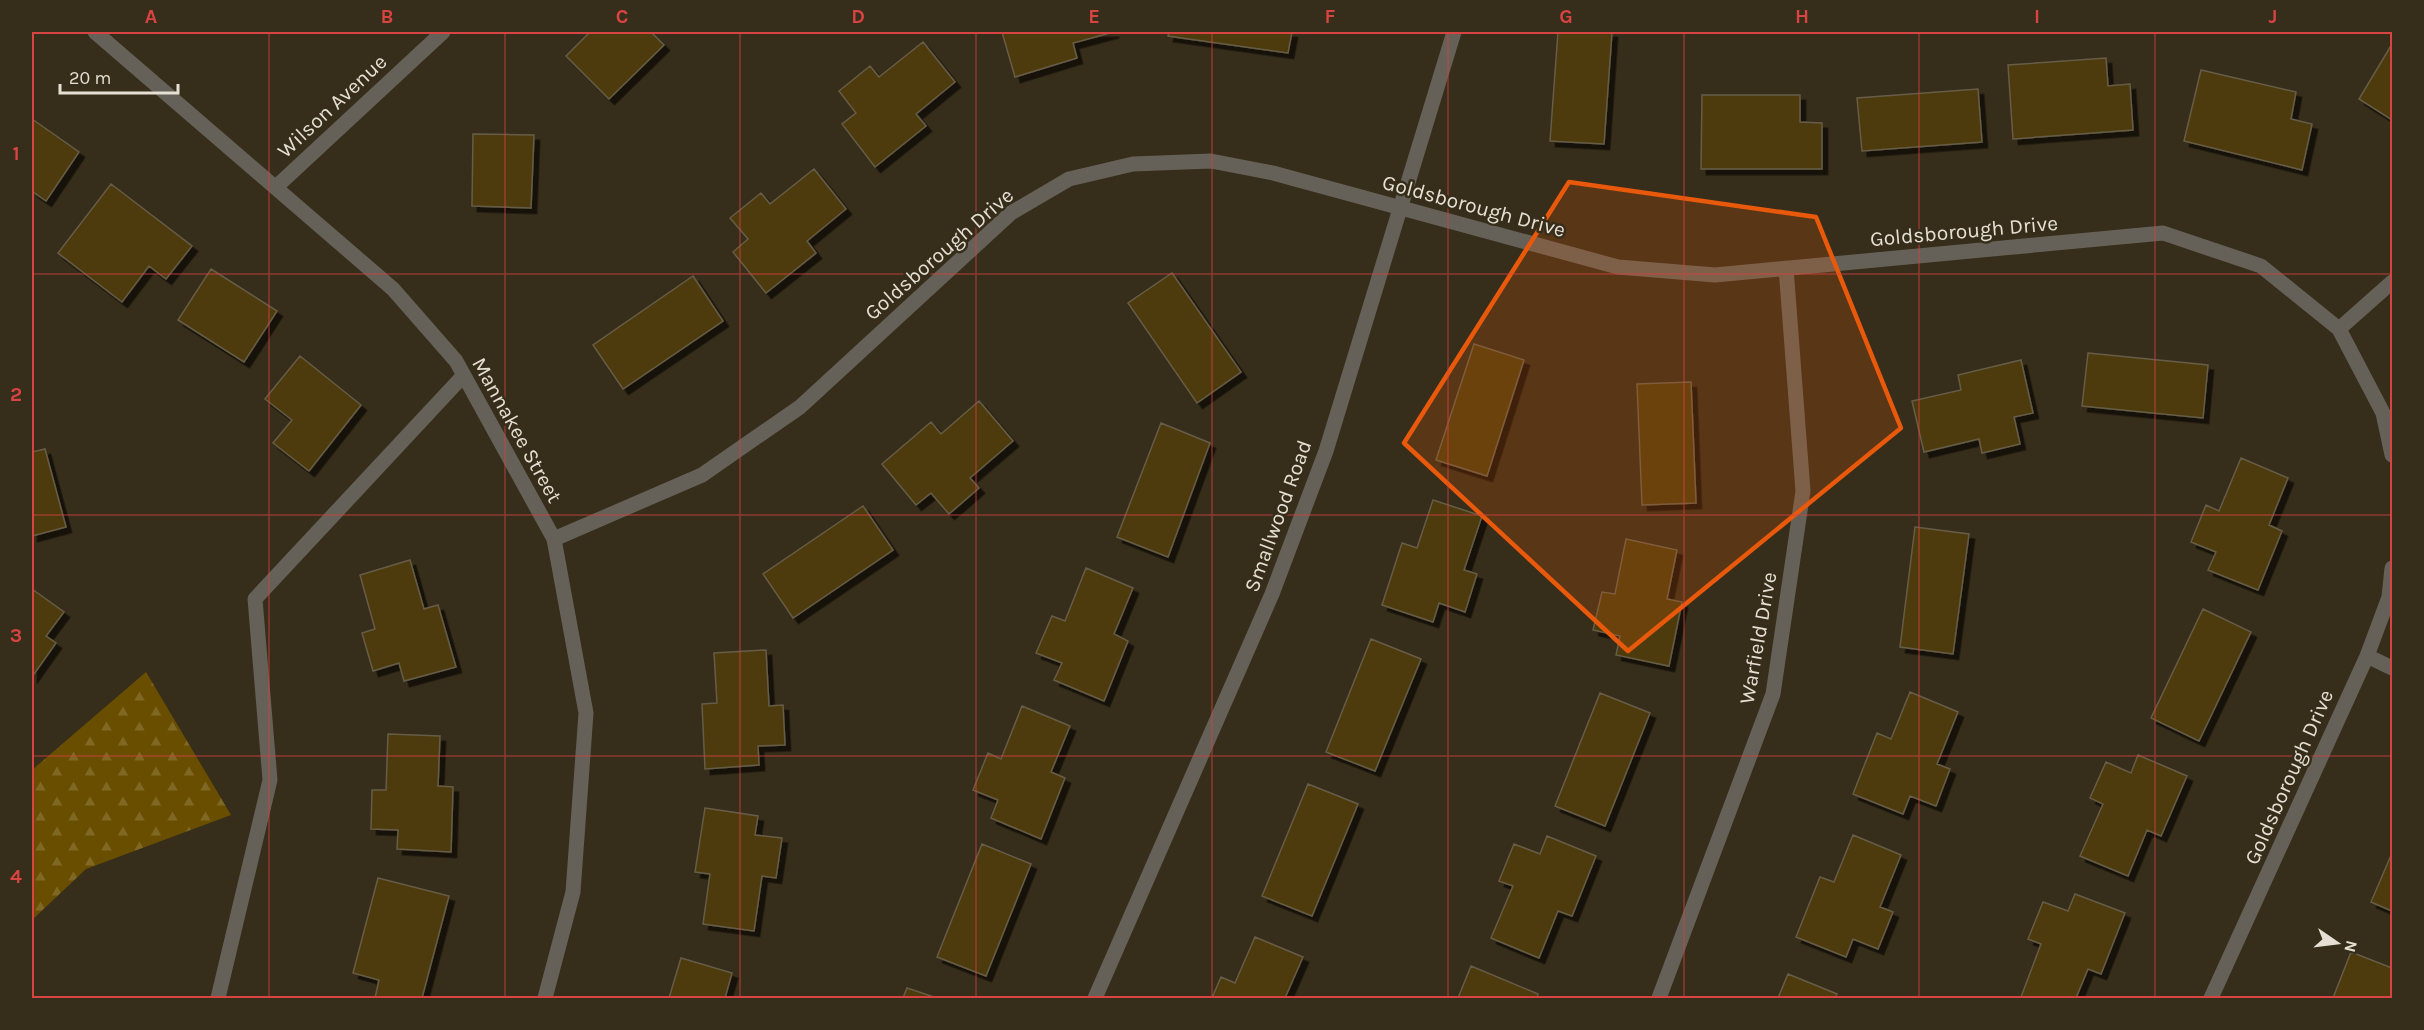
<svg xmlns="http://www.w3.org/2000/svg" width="2424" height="1030" font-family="Karla,sans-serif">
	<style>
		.forest { fill: url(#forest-firs) }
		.building { fill: #4e3a08; stroke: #665d48; stroke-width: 1.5; filter: url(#shadow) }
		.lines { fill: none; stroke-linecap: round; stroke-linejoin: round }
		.service { stroke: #656158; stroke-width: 15 }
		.minor { stroke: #656158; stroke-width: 15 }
		.tertiary { stroke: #656158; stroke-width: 15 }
		.marked { fill: #e8590c; fill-opacity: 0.2; stroke: #e8590c; stroke-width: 4.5; stroke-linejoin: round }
		.grid { fill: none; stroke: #d84442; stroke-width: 1.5; stroke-opacity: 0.55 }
		.labels { text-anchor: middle; stroke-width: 5; stroke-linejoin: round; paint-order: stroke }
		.street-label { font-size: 21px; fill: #e6e0d4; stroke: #362d1a }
		.neatline { fill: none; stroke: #d84442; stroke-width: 2 }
		.grid-label { font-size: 20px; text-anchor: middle; font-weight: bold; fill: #d84442 }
	</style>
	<defs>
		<pattern id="forest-firs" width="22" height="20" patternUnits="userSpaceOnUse" patternTransform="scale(1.5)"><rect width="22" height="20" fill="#6a4e00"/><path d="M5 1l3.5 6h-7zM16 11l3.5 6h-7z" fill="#7f6724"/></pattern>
		<filter id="shadow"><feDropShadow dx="5.5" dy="5.5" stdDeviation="0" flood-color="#0009"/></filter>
	</defs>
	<rect width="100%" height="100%" fill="#362d1a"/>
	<path class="forest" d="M146,672L231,815L86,869L32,920V770Z"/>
	<path class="building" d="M590,32H651L664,45L609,99L566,56Z
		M1002,32H1114L1073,43L1077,58L1015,77Z
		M1169,32H1292L1288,53L1168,36Z
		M1558,32H1612L1604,144L1550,141Z
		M923,42L955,82L916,114L926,126L875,167L842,124L856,113L839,91L870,66L879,77Z
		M2392,44V120L2359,99Z
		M2106,58L2108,86L2130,84L2133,130L2013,139L2008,65Z
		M2201,70L2296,92L2291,119L2312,124L2302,170L2184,141Z
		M1978,89L1982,142L1862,151L1857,98Z
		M1702,95H1800V122L1822,123V169H1701Z
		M32,119L79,152L46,201L32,191Z
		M473,134L534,135L531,208L472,206Z
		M814,169L846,209L807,241L816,253L766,293L733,252L748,239L730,218L761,193L770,204Z
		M111,184L192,246L166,279L149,266L122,302L58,253Z
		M211,269L277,311L244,362L178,320Z
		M1172,273L1241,372L1197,403L1128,303Z
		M693,276L723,321L623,389L593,345Z
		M1474,344L1524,360L1487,476L1436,460Z
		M2088,353L2208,365L2203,418L2082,406Z
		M300,356L361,405L309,471L273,443L292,420L265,399Z
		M2021,360L2033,413L2014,417L2020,444L1982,453L1979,439L1924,452L1912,401L1961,390L1958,375Z
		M1691,382L1696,503L1642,505L1637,384Z
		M979,401L1013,441L970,478L979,488L949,514L931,493L916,505L882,464L931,422L941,434Z
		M1161,423L1210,443L1168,557L1117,537Z
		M45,449L66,527L32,536V452Z
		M2241,458L2288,478L2269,525L2282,531L2258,590L2208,570L2216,552L2191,542L2206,505L2219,511Z
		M1433,500L1482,516L1464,570L1477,574L1465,612L1439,603L1433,622L1382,605L1402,543L1417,548Z
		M863,506L893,550L793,618L763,574Z
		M1915,527L1969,534L1953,654L1900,647Z
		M1626,539L1677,550L1667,599L1682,602L1669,666L1616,655L1620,636L1593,630L1602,592L1615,594Z
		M410,560L424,609L438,605L456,667L404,681L399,663L373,671L362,633L375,629L360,575Z
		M1086,568L1133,588L1114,634L1128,641L1104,701L1054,680L1062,663L1036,653L1052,616L1065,621Z
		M32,589L64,612L46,636L56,643L32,677Z
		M2203,609L2251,632L2199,741L2151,718Z
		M1371,639L1421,659L1375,771L1326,752Z
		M766,650L769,706L783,705L785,745L758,746L759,765L705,769L702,704L717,703L714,653Z
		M1910,692L1958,712L1937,764L1950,769L1936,806L1910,796L1903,814L1853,794L1877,733L1891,739Z
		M1600,693L1650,713L1605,826L1555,806Z
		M1022,706L1070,726L1051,772L1065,778L1041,839L991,818L998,800L973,790L988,753L1001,759Z
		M388,734L440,736L438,786L453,787L451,852L397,849L398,830L371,829L372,790H386Z
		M2138,755L2187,776L2161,836L2147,830L2128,876L2080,856L2103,804L2090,798L2106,762L2131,773Z
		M1308,784L1358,804L1312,916L1262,896Z
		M705,808L758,816L755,835L782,838L776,878L762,876L754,931L703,924L710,874L695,872Z
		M1853,835L1901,855L1880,907L1893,912L1878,949L1853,939L1846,957L1796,937L1820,877L1834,882Z
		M1547,836L1596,856L1572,916L1558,911L1539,958L1491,938L1513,886L1499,881L1514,844L1540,854Z
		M982,844L1031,864L986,976L937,957Z
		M2392,853V911L2371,902Z
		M378,878L449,896L422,998H375L379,980L353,973Z
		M2075,894L2125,913L2101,974L2088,969L2076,998H2026L2021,997L2041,944L2028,939L2043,902L2068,911Z
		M1255,937L1303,957L1285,998H1212L1221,977L1235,983Z
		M2351,952L2392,968V993L2390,998H2333Z
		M681,958L732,973L725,998H669Z
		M1471,966L1538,994L1537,998H1458Z
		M1788,974L1837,994L1835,998H1778Z
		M907,988L937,998H903Z"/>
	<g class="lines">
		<path class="service" d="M218,998L270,780L255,599L463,376"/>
		<path class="minor" d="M276,187L443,32
			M2339,329L2392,282
			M554,539L702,475L800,407L1011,213L1069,179L1133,164L1211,161L1273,173L1618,267L1715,275L2163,233L2261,266L2339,329L2383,413L2392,455
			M2367,656L2392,668
			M1095,998L1272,594L1326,451L1454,32
			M1659,998L1773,694L1803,491L1786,268
			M2211,998L2367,656L2389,597L2392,568"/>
		<path class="tertiary" d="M95,32L393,289L456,361L554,539L586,713L573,892L545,998"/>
	</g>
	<path class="marked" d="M1569,182L1816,217L1901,428L1628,651L1404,443Z"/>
	<path class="grid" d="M269,32V998M505,32V998M740,32V998M976,32V998M1212,32V998M1448,32V998M1684,32V998M1919,32V998M2155,32V998M32,274H2392M32,515H2392M32,756H2392"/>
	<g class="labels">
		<g class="street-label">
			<text transform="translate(332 106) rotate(-43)" y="7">Wilson Avenue</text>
			<text transform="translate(1474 206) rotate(15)" y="7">Goldsborough Drive</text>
			<text transform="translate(1964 231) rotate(-5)" y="7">Goldsborough Drive</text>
			<text transform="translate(939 254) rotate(-41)" y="7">Goldsborough Drive</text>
			<text transform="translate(517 430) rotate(61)" y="7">Mannakee Street</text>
			<text transform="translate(1278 516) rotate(-70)" y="7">Smallwood Road</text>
			<text transform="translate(1758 638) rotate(-80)" y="7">Warfield Drive</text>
			<text transform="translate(2289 777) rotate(-66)" y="7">Goldsborough Drive</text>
		</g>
	</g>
	<rect width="2424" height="1030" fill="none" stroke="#362d1a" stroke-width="66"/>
	<g transform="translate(2337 943) rotate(104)" stroke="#362d1a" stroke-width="4.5" paint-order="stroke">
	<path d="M0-4.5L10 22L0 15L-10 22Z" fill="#e6e0d4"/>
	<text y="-9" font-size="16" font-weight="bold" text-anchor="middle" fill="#e6e0d4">N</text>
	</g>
	<path d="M60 84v9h118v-9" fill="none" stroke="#e6e0d4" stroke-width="3"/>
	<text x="69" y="84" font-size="18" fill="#e6e0d4" stroke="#362d1a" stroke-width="4.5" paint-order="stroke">20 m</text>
	<rect x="33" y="33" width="2358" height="964" class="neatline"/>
	<g class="grid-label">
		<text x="151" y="23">A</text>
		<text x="387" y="23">B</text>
		<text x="622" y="23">C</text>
		<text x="858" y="23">D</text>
		<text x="1094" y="23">E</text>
		<text x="1330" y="23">F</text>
		<text x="1566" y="23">G</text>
		<text x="1802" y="23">H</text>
		<text x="2037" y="23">I</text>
		<text x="2273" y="23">J</text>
		<text x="16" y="160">1</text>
		<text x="16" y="401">2</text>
		<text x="16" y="642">3</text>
		<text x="16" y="883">4</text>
	</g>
</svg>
